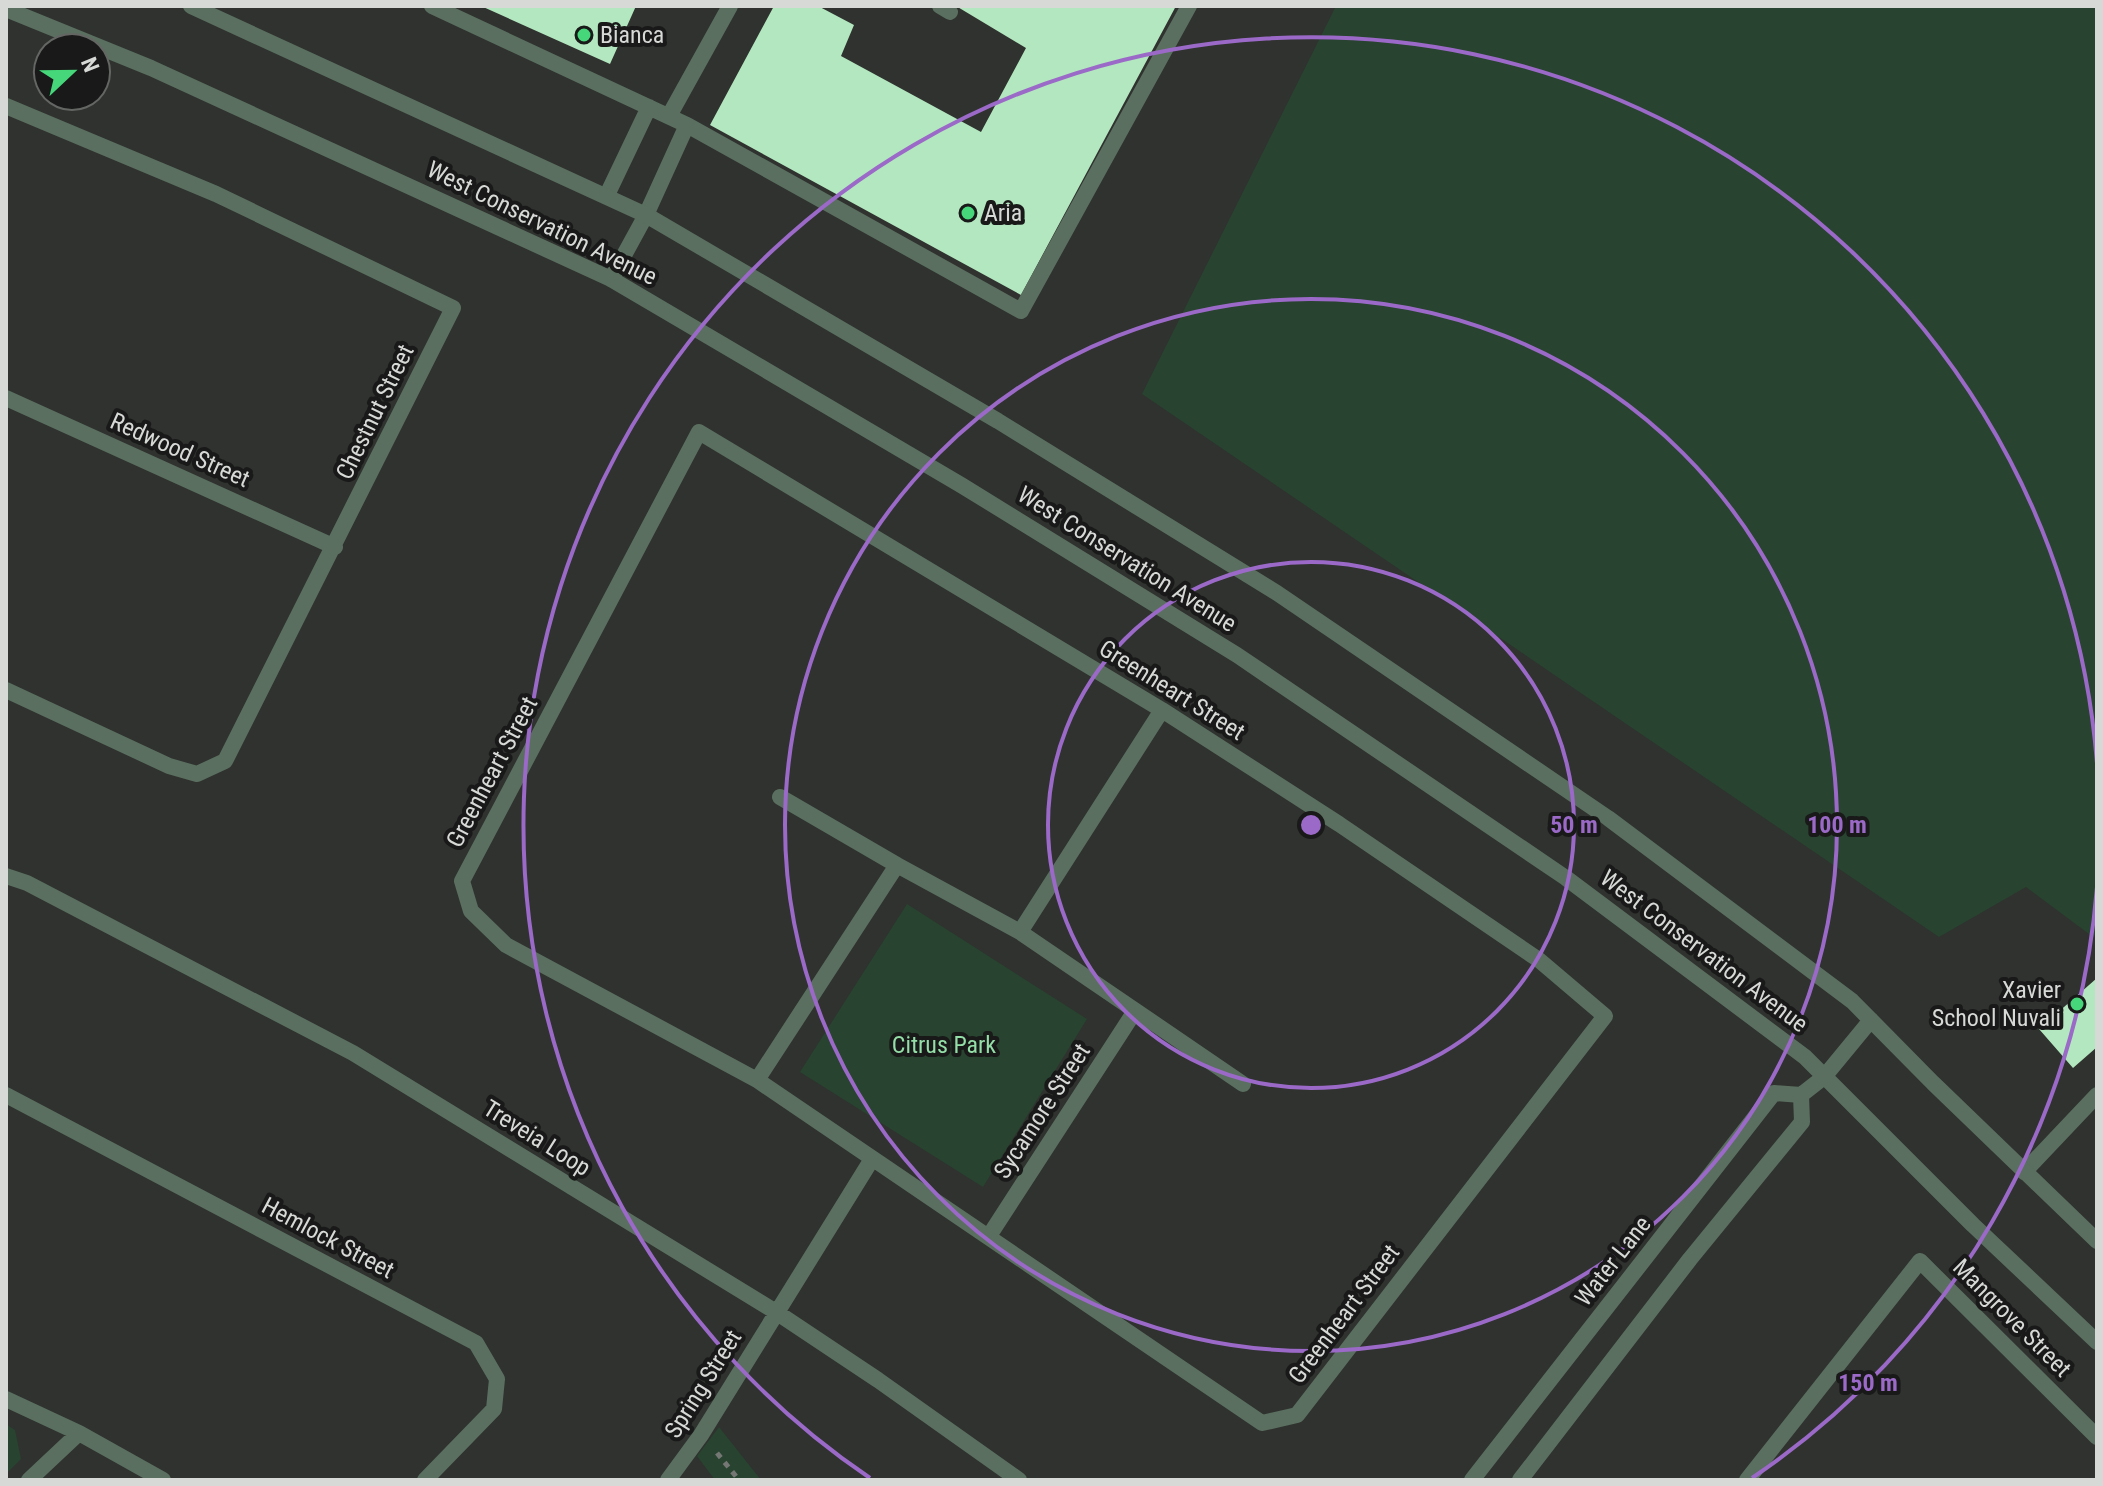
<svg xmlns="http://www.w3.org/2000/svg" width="2103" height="1486" font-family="'Roboto Condensed',sans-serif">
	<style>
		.green { fill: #28432f }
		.building { fill: #b3e7bf }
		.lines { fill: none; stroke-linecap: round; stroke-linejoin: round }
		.path { stroke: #747774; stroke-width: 5; stroke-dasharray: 6 6; stroke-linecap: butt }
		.service { stroke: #5a6f5f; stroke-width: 16 }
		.minor { stroke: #5a6f5f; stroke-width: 16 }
		.ring { fill: none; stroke: #9b69c7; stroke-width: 4 }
		.poi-dot { fill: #45d77a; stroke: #181918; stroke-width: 3 }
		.labels { text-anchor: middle; stroke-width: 8; stroke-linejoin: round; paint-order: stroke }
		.poi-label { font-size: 24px; fill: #d7d9d7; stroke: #181918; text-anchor: start }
		.street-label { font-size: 24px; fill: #d7d9d7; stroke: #181918 }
		.park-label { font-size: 24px; fill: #94dea7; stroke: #181918 }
		.centre { fill: #9b69c7; stroke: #181918; stroke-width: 4 }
		.ring-label { font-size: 24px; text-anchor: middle; font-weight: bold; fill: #9b69c7; stroke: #181918; stroke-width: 8; stroke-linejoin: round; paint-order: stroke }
	</style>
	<rect width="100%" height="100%" fill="#2f322f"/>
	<path class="green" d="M1336,6H2097V933L2093,937L2026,887L1939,937L1142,394Z
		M907,904L1087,1019L983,1187L800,1072Z
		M6,1424L15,1430L21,1459L6,1474Z
		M719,1427L761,1480H715L697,1456Z"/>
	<path class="building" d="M481,6H636L610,64Z
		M774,6H818L854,25L841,56L981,132L1026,48L956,6H1176L1021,295L710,125Z
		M2097,978V1047L2073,1068L2039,1029Z"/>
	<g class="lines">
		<path class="path" d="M717,1453L739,1480"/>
		<path class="service" d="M432,6L687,125L1021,311L1189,6
			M940,6L950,12
			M669,116L730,6
			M607,195L649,107
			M611,279L646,215L687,125
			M2024,1172L2097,1095"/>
		<path class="minor" d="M191,6L646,215L998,421L1277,593L1608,818L1852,1001L1933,1083L2097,1241
			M6,9L151,68L611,279L961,485L1237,655L1566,878L1805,1057L1973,1225L2097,1342
			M6,106L216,194L453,308L225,761L197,774L169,766L6,690
			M6,398L335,547
			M699,432L1162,710L1339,824L1539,960L1605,1016L1297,1415L1262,1423L757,1080L506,945L471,911L462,881Z
			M780,797L897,865
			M6,876L27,883L353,1053L776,1312L878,1380L1019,1480
			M1020,932L1162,710
			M757,1080L897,865L1020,932L1243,1084
			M6,1095L476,1343L497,1379L494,1409L425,1480
			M989,1236L1135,1011
			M6,1399L79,1433L163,1480
			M29,1480L79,1433
			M668,1480L701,1435L872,1159
			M1472,1480L1774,1093L1801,1095L1824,1077L1871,1020
			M1520,1480L1690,1259L1802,1122L1801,1095
			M1747,1480L1920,1261L2097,1437"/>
	</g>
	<g class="ring">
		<circle cx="1311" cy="825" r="263"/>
		<circle cx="1311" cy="825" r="526"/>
		<path d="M2097 887A788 788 0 0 1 1752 1478M870 1478A788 788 0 1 1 2097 763"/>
	</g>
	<g class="poi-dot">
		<circle cx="584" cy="35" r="8"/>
		<circle cx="968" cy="213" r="8"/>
		<circle cx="2077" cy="1004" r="8"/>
	</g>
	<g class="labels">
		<g class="poi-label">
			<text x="600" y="43">Bianca</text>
			<text x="984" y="221">Aria</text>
			<text x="2061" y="998" text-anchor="end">Xavier<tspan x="2061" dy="28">School Nuvali</tspan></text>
		</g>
		<g class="street-label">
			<text transform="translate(542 223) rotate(26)" y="8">West Conservation Avenue</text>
			<text transform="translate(375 412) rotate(-64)" y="8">Chestnut Street</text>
			<text transform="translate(180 450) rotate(24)" y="8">Redwood Street</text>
			<text transform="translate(1127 559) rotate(32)" y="8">West Conservation Avenue</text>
			<text transform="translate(1172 690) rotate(32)" y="8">Greenheart Street</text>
			<text transform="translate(492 772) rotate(-62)" y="8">Greenheart Street</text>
			<text transform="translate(1704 951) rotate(37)" y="8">West Conservation Avenue</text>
			<text transform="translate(1042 1111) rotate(-57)" y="8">Sycamore Street</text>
			<text transform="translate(537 1138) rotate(32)" y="8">Treveia Loop</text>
			<text transform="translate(328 1238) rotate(28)" y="8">Hemlock Street</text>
			<text transform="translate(1613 1261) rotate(-52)" y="8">Water Lane</text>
			<text transform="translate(1344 1314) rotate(-53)" y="8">Greenheart Street</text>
			<text transform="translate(2012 1318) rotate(45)" y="8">Mangrove Street</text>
			<text transform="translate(703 1384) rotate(-58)" y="8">Spring Street</text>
		</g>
		<g class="park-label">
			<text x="944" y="1053">Citrus Park</text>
		</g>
	</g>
	<circle cx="1311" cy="825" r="12" class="centre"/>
	<g class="ring-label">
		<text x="1574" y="833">50 m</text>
		<text x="1837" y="833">100 m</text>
		<text x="1868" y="1391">150 m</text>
	</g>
	<rect width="2103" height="1486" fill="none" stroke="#d7d9d7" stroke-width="16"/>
	<g transform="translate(72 72) rotate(68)"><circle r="38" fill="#181918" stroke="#646664" stroke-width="2"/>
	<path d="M0-6L14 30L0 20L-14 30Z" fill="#45d77a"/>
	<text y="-12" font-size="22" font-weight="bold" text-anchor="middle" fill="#d7d9d7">N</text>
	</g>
</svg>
